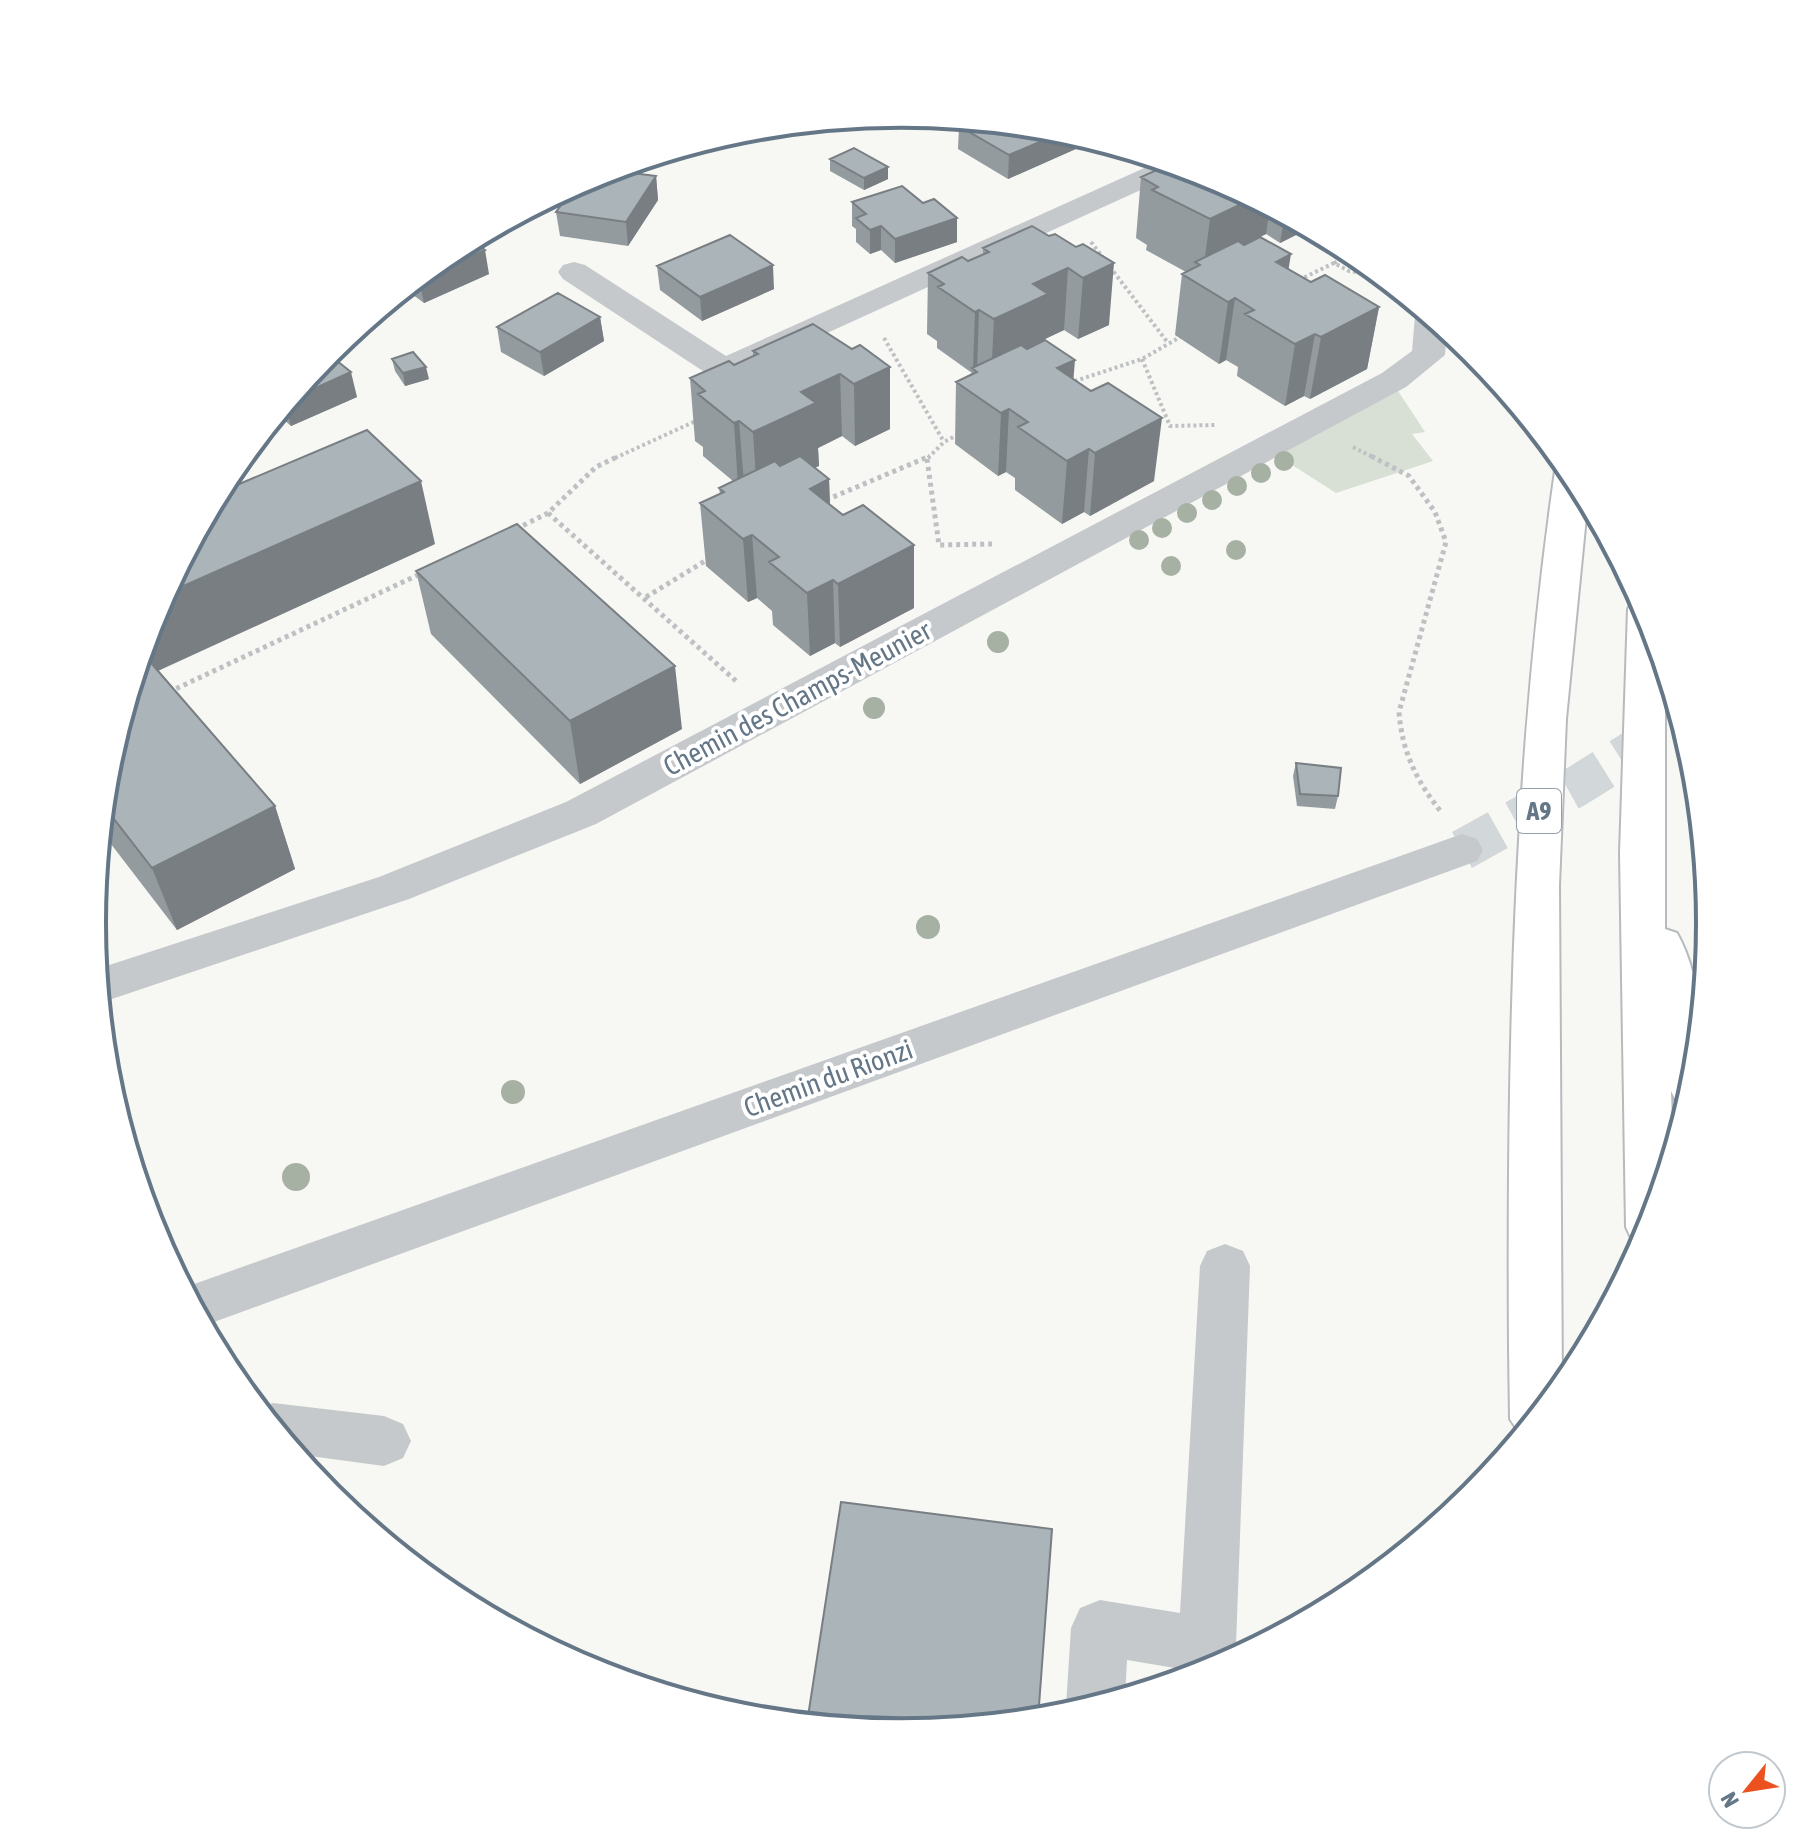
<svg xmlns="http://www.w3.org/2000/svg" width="1803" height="1846" font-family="'Asap Condensed',sans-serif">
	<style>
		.green { fill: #d8dfd5 }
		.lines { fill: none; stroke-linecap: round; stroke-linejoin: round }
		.minor-tunnel { stroke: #d2d7d9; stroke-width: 41; stroke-dasharray: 41 20; stroke-linecap: butt }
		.highway-casing { stroke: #b7bbbe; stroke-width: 4 }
		.path-far1 { stroke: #bec1c3; stroke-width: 4; stroke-dasharray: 3 3; stroke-linecap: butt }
		.path { stroke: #bec1c3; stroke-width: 5; stroke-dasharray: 4 4; stroke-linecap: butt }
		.minor { fill: #c5c9cc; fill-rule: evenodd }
		.highway { fill: #fff; fill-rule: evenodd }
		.tree { fill: #a7b1a3 }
		.wall { fill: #939b9f }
		.shaded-wall { fill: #787e82 }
		.building { fill: #abb4b9; stroke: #787e82; stroke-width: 2 }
		.labels { text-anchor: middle; stroke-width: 8; stroke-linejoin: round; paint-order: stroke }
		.shield { fill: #fff; stroke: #93a0ab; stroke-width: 2 }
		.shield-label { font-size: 26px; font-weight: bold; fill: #657787 }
		.street-label { font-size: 28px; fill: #657787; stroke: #fff }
		.rim { fill: none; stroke: #657787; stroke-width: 4 }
	</style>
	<rect width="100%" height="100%" fill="#f7f7f4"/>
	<path class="green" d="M1398,391L1425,432L1412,434L1433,461L1336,493L1278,456Z"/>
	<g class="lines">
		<path class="minor-tunnel" d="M1462,850L1577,786L1682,720"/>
		<defs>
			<path id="highway" d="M1565,462L1588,497L1566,719L1559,885L1562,1388L1522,1437L1510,1419L1509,1348C1507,1055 1513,762 1555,471Z
				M1641,598L1665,665V929L1677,933C1705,984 1705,1051 1688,1105L1676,1101L1671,1091L1673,1154L1643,1245L1633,1242L1626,1227L1620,853L1628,609L1633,600Z"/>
		</defs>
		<use href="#highway" class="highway-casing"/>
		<path class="path-far1" d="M1091,242L1104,259
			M1334,263L1355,253
			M1110,267L1168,343
			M1299,280L1334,263L1349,271L1383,276
			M884,338L944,442
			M1142,359L1170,426L1216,425
			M1069,383L1142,359L1182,336
			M1353,447L1375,458
			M615,458L698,420
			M928,458L944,442L959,434"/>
		<path class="path" d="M1371,456L1409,476L1435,512L1446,542L1399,712C1402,752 1417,782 1442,813
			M927,459L939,545L992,544
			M826,500L930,456
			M548,513L736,681
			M516,529L548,513L596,467L619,456
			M646,597L710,558
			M169,692L420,574"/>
		<path class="minor" d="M1162,160L1189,168L724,380L712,377L563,279L558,272L563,265L574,262L585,265L726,356Z
			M1422,308L1447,328L1445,355L1406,387L596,824L409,899L100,1003L97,969L379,877L566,802L1382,373L1412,351L1415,316Z
			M1462,834L1477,839L1483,850L1477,861L203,1326L183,1288Z
			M1225,1244L1243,1251L1250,1266L1236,1645L1229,1662L1205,1673L1127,1660L1125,1697L1069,1714L1066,1706L1071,1628L1080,1608L1100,1600L1180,1613L1200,1266L1207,1251Z
			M273,1403L384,1416L403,1424L411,1441L403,1458L384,1466L295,1454L258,1408Z"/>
		<use href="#highway" class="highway"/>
	</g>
	<g class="tree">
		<circle cx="1284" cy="461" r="10"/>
		<circle cx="1261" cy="473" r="10"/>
		<circle cx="1237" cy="486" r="10"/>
		<circle cx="1212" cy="500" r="10"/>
		<circle cx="1187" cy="513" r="10"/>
		<circle cx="1162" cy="528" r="10"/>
		<circle cx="1139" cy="540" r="10"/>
		<circle cx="1236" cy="550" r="10"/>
		<circle cx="1171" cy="566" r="10"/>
		<circle cx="998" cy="642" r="11"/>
		<circle cx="874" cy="708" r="11"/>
		<circle cx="928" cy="927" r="12"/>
		<circle cx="513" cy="1092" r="12"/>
		<circle cx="296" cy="1177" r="14"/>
	</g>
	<path class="wall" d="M959,126L1060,129L1096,140L1008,179L958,149Z
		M830,159L888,179L864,190L830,171Z
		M1179,167L1212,175L1308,227V229L1280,243L1266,234L1260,237L1289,269L1311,282L1379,307L1367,369L1310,399L1304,396L1285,406L1237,376L1238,367L1226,360L1219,364L1175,335L1182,274L1186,272L1146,250L1147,245L1136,238L1141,177Z
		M656,176L658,200L628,246L560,236L556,212Z
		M852,202L923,203L957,218V242L895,263L881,250L870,254L856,242V229L852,226Z
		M1049,236L1076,247L1109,325L1078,339L1064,330L1045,339V341L1073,379L1154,481L1090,516L1084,512L1062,524L1015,490V478L1006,472L998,476L955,444L956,382L972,373L937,348V341L927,334L928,273L968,261L983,254V248Z
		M452,250L489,274L424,303L405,289Z
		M657,266L774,289L702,321L660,290Z
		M600,317L604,341L544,376L501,352L497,327Z
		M813,324L890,429L855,446L842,436L818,448L819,466L815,467L829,479L830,504L914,608L840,647L835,643L810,656L773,625L772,611L757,598L748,602L706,566L700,503L720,494L719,488L733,481L703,456V447L695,441L690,378L734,365L753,357V351Z
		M327,353L357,397L291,426L277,414Z
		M392,359L429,379L405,386L395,371Z
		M435,544L158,671L275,806L295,869L177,930L101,831L108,765L154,613Z
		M416,571L682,729L580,784L431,634Z
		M1296,763L1338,796L1335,809L1297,806L1293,776Z"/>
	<path class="shaded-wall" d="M1065,131L1096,140L1008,179L1009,155Z
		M888,167V179L864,190V178Z
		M656,176L658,200L628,246L626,222Z
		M1243,192L1270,206L1266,234L1252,241L1202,280L1210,219Z
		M1285,214L1308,227V229L1280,243Z
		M957,218V242L895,263V239Z
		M881,226V250L870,254V230Z
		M485,250L489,274L424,303L419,279Z
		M1291,254L1281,316L1276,262Z
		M1114,263L1109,325L1078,339L1083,278Z
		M773,265L774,289L702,321L700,297Z
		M1068,268L1064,330L1045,339L1044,356L991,381L994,319L1033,284Z
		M1235,298L1226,360L1219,364L1228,302Z
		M1379,307L1367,369L1310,399L1321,337Z
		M979,310L977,372L973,369L975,312Z
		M600,317L604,341L544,376L540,352Z
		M1315,334L1304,396L1285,406L1295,344Z
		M1075,360L1070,422L1057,368Z
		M426,367L429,379L405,386L403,373Z
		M890,367V429L855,446L854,384Z
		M351,372L357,397L291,426L285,404L289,400Z
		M840,374L842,436L818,448L819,466L757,495L753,432L801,392Z
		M1009,409L1006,472L998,476L1001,413Z
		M1162,418L1154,481L1090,516L1095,453Z
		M739,421L744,484L738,486L734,423Z
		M1089,449L1084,512L1062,524L1067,461Z
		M829,479L831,542L810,489Z
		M421,481L435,544L133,682L154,613L163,595Z
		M752,535L757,598L748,602L743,539Z
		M914,545V608L840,647L838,584Z
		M833,580L835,643L810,656L807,593Z
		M675,666L682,729L580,784L570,721Z
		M275,806L295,869L177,930L152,868Z"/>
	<path class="building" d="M971,120L1060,129L1065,131L1009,155L959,126Z
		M854,148L888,167L864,178L830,159Z
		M1172,163L1179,167L1181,166L1212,175L1254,198L1210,219L1152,190L1158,187L1141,177Z
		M609,170L656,176L626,222L556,212L577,183L592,175Z
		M902,186L923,203L934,199L957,218L895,239L881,226L870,230L856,218L866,214L852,202Z
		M1032,226L1049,236L1055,234L1076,247L1083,244L1114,263L1083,278L1068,268L1033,284L1048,294L994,319L979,310L975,312L938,287L944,284L928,273L962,257L968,261L989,252L983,248Z
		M730,235L773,265L700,297L657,266Z
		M1260,237L1291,254L1276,262L1311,282L1325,275L1379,307L1321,337L1315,334L1295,344L1245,314L1254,310L1235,298L1228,302L1182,274L1200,265L1195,262L1238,241L1244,245Z
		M471,240L485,250L419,279L418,278L452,250Z
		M558,293L600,317L540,352L497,327Z
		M813,324L852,349L860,345L890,367L854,384L840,374L801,392L816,403L753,432L739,421L734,423L698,394L705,391L690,378L729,361L734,365L758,354L753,351Z
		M1045,340L1075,360L1057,368L1091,391L1108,383L1162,418L1095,453L1089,449L1067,461L1018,427L1028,422L1009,409L1001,413L956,382L977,372L972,368L1021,345L1027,349Z
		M413,352L426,367L403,373L392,359Z
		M327,353L351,372L289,400Z
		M367,430L421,481L163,595L218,493Z
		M800,456L829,479L810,489L843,515L863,505L914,545L838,584L833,580L807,593L769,562L779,557L752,535L743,539L700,503L724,492L719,488L775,461L780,466Z
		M517,524L675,666L570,721L416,571Z
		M145,656L275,806L152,868L104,806L108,765L140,658Z
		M1296,763L1341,768L1338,796L1300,794Z
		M841,1502L1052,1529L1038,1719L901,1732L807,1723Z"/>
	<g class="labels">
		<rect class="shield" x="1517" y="789" width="44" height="44" rx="6"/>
		<g class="shield-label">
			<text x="1539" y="820">A9</text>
		</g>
		<g class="street-label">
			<text transform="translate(797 698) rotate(-28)" y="10">Chemin des Champs-Meunier</text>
			<text transform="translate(828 1078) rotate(-20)" y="10">Chemin du Rionzi</text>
		</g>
	</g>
	<path d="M0 0H1803V1846H0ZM106 923a795 795 0 1 1 1590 0a795 795 0 1 1-1590 0Z" fill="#fff" fill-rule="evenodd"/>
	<path class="rim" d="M106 923a795 795 0 1 1 1590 0a795 795 0 1 1-1590 0Z"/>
	<g transform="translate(1747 1790) rotate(240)"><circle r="38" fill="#ffffff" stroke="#c1c9cf" stroke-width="2"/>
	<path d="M0-6L14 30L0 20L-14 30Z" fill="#ec521f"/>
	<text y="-12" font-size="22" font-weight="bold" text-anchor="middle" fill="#657787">N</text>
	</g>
</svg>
